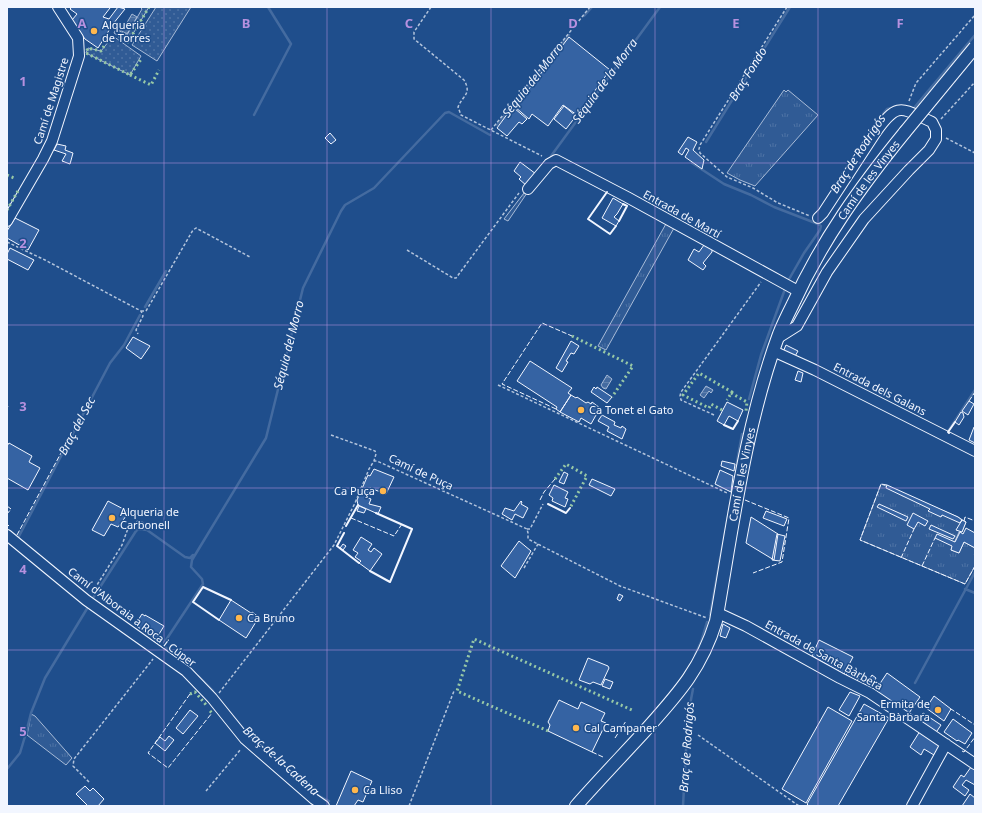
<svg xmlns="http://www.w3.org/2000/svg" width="982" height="813" font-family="'Noto Sans',sans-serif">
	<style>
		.grass { fill: url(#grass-tufts); stroke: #a8bbd7 }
		.garden { fill: url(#garden-dots); stroke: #a8bbd7 }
		.water { fill: url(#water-rules); stroke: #a8bbd7 }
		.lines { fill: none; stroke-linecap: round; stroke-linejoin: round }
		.stream { stroke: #446ba0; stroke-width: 2.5 }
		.building { fill: #3563a3; stroke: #f2f6ff }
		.minor-casing { stroke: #f2f6ff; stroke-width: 12 }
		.major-casing { stroke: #f2f6ff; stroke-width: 14 }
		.path { stroke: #b3c4dc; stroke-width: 1.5; stroke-dasharray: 3 2; stroke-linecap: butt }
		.minor { stroke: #1f4e8c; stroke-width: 10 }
		.major { stroke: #1f4e8c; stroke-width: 12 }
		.major-bridge-casing { stroke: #f2f6ff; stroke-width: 14; stroke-linecap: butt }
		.major-bridge { stroke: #1f4e8c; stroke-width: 12 }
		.hedge { stroke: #97c8a6; stroke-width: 3; stroke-dasharray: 2 3; stroke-linecap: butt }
		.fence { stroke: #f2f6ff; stroke-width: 1; stroke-dasharray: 5 2; stroke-linecap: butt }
		.wall { stroke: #f2f6ff; stroke-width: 2 }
		.grid { fill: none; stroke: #b691df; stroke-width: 1; stroke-opacity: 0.55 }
		.poi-dot { fill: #ffb74d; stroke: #1f4e8c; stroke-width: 1.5 }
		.labels { text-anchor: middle; stroke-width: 3; stroke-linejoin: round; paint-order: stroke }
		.poi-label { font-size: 11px; fill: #f2f6ff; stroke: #1f4e8c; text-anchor: start }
		.street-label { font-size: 11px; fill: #f2f6ff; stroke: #1f4e8c }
		.water-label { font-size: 12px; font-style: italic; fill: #f2f6ff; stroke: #1f4e8c }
		.grid-label { font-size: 13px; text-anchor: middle; font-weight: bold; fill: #b691df; stroke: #1f4e8c; stroke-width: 3; stroke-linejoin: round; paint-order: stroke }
	</style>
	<defs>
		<pattern id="grass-tufts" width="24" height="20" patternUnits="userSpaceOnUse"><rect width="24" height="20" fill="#305b95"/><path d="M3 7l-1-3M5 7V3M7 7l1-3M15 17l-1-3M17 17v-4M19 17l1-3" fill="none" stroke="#4e73a5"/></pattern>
		<pattern id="garden-dots" width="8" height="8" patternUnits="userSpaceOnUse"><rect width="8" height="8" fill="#305b95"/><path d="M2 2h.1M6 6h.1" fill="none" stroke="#4e73a5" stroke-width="1.8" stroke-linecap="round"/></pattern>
		<pattern id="water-rules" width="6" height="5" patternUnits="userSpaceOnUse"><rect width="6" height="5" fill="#446ba0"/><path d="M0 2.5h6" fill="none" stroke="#5f81ae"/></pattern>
	</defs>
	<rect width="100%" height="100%" fill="#1f4e8c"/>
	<path class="grass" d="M784,90L786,92L788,90L818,115L755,186L740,180L727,173Z
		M524,193H527L508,221L504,219Z
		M667,222L674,228L606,350L598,346Z
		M881,484L958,517L966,522L962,532H959L951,550L959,553L964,542L975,548V566L965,584L860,540Z
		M31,714L35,716L72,758L66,765L27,735Z"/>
	<path class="garden" d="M140,7H149L128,42L114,33L116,29L127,35L142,9Z
		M156,7H191L157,61L132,45Z
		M113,36L141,56L130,75L86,53L88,48L101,51Z"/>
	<path class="water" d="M132,14L137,17L127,34L120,30L122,26H125Z
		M607,375L612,379L606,389L603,388L601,385Z
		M706,386L713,390L711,393L709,391L704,398L700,395Z"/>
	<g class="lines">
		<path class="stream" d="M584,16L592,7
			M913,109L975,35
			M254,115L291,44L268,7
			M879,119L887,109L895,107
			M497,125L569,35
			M706,142L790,7
			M551,156L660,7
			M692,163L724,184L751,195L774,207L818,224L821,226L820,230L804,253L788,281
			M145,307L166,271
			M749,399L761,355L785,289
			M947,433L975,390
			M736,467L742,434
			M18,538L110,363L124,345L140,315
			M965,589L975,593
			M93,598L136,531L139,529L147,530L185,557L190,558L193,555
			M710,615L730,504
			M695,655L701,642L707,622
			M184,664L165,647L164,643L203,584L202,579L191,567L192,560L266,438L303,288L341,211L345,205L374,188L445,113L449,112L490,135
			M198,676L213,691
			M915,683L975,572
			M219,699L247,733L291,772
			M7,769L20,753L26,733L31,713L45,678L88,607
			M315,794L329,801
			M683,806L688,715L693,689"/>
	</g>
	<path class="building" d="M72,7H108L110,8L103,17L109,19L118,7L125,9L113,24L98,48L85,39L72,20L77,14L70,9Z
		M569,37L610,70L577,115L563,105L548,126L532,114L529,119L515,107Z
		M564,106L576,116L566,129L554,119Z
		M514,108L527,119L522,124L519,122L507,136L497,128L508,113L509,114Z
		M330,133L336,140L331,144L325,138Z
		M688,137L697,142L693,150L704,160L702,169L685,157L689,150L686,148L682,155L678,152Z
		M57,144L66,146L65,150L73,153L70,164L62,161L66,154L54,150Z
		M520,162L536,174L527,186L519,179L521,177L514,171Z
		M613,198L623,204L617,214L614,217L619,221L616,226L602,218Z
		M15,218L39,230L28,250L7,238V231Z
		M704,245L712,249V252L703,263L706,266L703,270L688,260L694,249L699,252Z
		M10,248L34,260L28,270L7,259V254Z
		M133,337L150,346L141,359L126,348Z
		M571,341L579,346L574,354L571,353L566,361L568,362L562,372L556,368Z
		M786,345L798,351L794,358L783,352Z
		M530,361L572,388L568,393L571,395L560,412L556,409L557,407L517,381Z
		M798,371L803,373L801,382L795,380Z
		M594,387L596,389L597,387L612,397L607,403L591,392Z
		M571,395L576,398L577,397L586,403L588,402L591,404L592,402L600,408L591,424L581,418L579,422L560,412Z
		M969,401L974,404L968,415L962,411Z
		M727,402L743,410L738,421L729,416L724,425L717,421Z
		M961,412L963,413L964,417L959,425L955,422Z
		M602,415L615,422L614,425L621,428L622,426L626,429L622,439L607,431L609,427L598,421Z
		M974,427H975V443L969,440Z
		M9,443L32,456L29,462L40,468L28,490L7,478V446Z
		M722,461L735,464L734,471L721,466Z
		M374,469L394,477L386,494L370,488L366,497L371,499L369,504L381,507L378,514L358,505L357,500L368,475L370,476Z
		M720,470L733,476L731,492L715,484Z
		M564,472L568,474L564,484L559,482Z
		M592,479L615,489L611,496L589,485Z
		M554,485L568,492L565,498L568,499L565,507L552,501L553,498L549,495Z
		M887,485L958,517L962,520L960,523L942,515L941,517L928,511L930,509L886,488Z
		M108,501L129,512L118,527L111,524L104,536L92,530Z
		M521,501L522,502L521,504L528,508L523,518L515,514L512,520L502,514L505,508L514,511Z
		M879,504L908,517L906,521L877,507Z
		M359,506L366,509L364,513L357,511Z
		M766,511L787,519L784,526L763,518Z
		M913,513L928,521L925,526L918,522L914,529L907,525Z
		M751,517L778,534L774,560L746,543Z
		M962,520L966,522L962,532L956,530Z
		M931,525L955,536L953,539L929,529Z
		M966,528L975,533V548L964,542L959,553L951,550L952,546L935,538L937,534L955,542L960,532L963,534Z
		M777,534L785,536L780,561L772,560Z
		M361,537L372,544L368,550L371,552L374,548L382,554L370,571L359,563L361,561L355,557L358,553L353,550Z
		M519,541L531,551L515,578L501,566Z
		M343,544L346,546L343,550L340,548Z
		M619,594L623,596L620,601L617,599Z
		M231,600L251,613L252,612L259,617L246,638L219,620Z
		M142,614L145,616V615L164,626L156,639L135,625Z
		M723,624L730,628L726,638L720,636Z
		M819,640L853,657L844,674L812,656Z
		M588,658L608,666L609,668L601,685L593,682L590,684L579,680Z
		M850,667L860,674L857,681L846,675Z
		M887,673L920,697L907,716L875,691Z
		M872,675L876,678L870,689L865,686Z
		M605,679L613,682L610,689L602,686Z
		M850,692L860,696L849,716L839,710Z
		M934,696L951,709L944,721L926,708Z
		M559,700L578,709L581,702L605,713L601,721L606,723L592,752L548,731L550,725L548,722Z
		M864,704L889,718L838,806H809L807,804Z
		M828,707L852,721L806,803L782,789Z
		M190,710L198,716L183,734L176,728Z
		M923,713L941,725L935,734L917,722Z
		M953,719L972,733L965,744L958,740L957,741L944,732Z
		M920,731L940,745L934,755L924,749L921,755L910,747Z
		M169,736L174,740L165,751L155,743L160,737L165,741Z
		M971,767L975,770V785L966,780L962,785L969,790L965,796L953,787L961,775L964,777Z
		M351,771L372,781L363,802L358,800L354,806H336Z
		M85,786L90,791L93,788L104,799L98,806H88L76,794Z
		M970,794L975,798V806H962Z"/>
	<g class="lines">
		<defs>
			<path id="minor" d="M528,189L549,164L556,160L627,197L798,291
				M7,221L43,159L52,141L79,56L78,38L58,7
				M778,338L797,326L827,272L864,219L909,170L929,150L936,139V130L932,122C901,108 898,101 876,132L823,213L818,218
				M773,351L815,370L975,451
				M7,535L86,600L186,671L212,698L245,739L314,799L324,806
				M718,613L746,626L840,678L870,693L975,764
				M912,806L946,744"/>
			<g id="major">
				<path id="s1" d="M576,806C598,781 621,757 644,732C676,696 701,670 716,621C733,525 745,426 779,334C783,324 788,314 793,304C822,240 861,186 905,132"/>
			</g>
		</defs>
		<use href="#minor" class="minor-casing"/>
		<use href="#major" class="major-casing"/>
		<path class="path" d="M431,7L414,32V39L464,80C472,94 463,95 458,107L461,115L542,156
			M787,7L700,145L699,149L700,153L727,177L753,188L778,203L810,216
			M909,101L916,83L975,15
			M941,119L975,82
			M491,130L590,7
			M946,138L975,153
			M7,242L45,260L141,311L143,316L136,330L138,334
			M407,250L453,278H456L519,193
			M141,311H146L193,230L196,228L250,257
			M498,385L727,493
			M714,415L681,400L680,396L681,392L761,282
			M331,435L375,451L376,454L374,461
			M527,529H530L543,504
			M524,568L538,544
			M92,593L122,545L127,531L130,526L138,521L144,523
			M219,693L334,545L355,503L369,469L374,461H377L527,529L528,533V539L620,586L707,618
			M698,735L799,806
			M89,782L73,766L74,759L153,659
			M206,791L241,749
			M409,806L454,691"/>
		<use href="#minor" class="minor"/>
		<use href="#major" class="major"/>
		<defs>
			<path id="major-bridge" d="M905,132L975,47"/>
		</defs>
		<use href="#major-bridge" class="major-bridge-casing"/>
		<use href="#major-bridge" class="major-bridge"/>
		<path class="hedge" d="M119,36L128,42L149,7
			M104,46L101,51L88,48L86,53L130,75L142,58
			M130,75L151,85L159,70
			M7,175L14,178
			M7,210L19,189
			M572,336L633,366L612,397
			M731,393L747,402L746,411
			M722,410L711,404L709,408L683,395L699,373L732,392L727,400
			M555,479L566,464L587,476L570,508
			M190,694L195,692L207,706
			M210,711L212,713
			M548,731L457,691L474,639L632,710"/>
		<path class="fence" d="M969,401L975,392
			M7,408L8,406
			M556,409L502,384L542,323L572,336
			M887,485L881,484L860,540L965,584L975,566
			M540,500L544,492L555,479
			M745,500L789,518L782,562L753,573
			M7,506L11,509L7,514
			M351,518L394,536L402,524
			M964,521L965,517L975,521
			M7,524L9,526
			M17,535L69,438
			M901,558L914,529
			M922,566L935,538
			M190,694L148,753L168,768L212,713
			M951,710V709L975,725
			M615,738L626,721
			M962,751L964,752L975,737
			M592,752L603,757"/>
		<path class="wall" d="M607,192L588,219L610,234L616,226
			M619,221L627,206L623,204
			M724,425L733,429L738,421
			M949,433L948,432L955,422
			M548,504L566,513L570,508
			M346,526L358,505
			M344,533L337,546L359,563
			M370,571L390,582L412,529L376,513
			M219,620L193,602L203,587L231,600"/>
	</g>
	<path class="grid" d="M164,7V806M327,7V806M491,7V806M655,7V806M818,7V806M7,163H975M7,325H975M7,488H975M7,650H975"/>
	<g class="poi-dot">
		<circle cx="94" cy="31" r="4"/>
		<circle cx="581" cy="410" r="4"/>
		<circle cx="383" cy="491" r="4"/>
		<circle cx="112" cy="518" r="4"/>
		<circle cx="239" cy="618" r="4"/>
		<circle cx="938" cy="710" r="4"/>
		<circle cx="576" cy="728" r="4"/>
		<circle cx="355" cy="790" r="4"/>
	</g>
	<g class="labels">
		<g class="poi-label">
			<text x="102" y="29">Alqueria<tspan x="102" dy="13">de Torres</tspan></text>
			<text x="589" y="414">Ca Tonet el Gato</text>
			<text x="375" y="495" text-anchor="end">Ca Puça</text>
			<text x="120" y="516">Alqueria de<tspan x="120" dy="13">Carbonell</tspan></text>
			<text x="247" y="622">Ca Bruno</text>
			<text x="930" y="708" text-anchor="end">Ermita de<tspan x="930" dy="13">Santa Bàrbara</tspan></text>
			<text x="584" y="732">Cal Campaner</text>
			<text x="363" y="794">Ca Lliso</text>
		</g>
		<g class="street-label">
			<text transform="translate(51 101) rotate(-72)" y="4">Camí de Magistre</text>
			<text dy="4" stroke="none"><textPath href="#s1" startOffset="707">Camí de les Vinyes</textPath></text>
			<text transform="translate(682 214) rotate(29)" y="4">Entrada de Martí</text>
			<text transform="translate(880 389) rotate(27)" y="4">Entrada dels Galans</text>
			<text transform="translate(421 472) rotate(25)" y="4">Camí de Puça</text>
			<text dy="4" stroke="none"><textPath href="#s1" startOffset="383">Camí de les Vinyes</textPath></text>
			<text transform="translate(132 617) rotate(37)" y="4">Camí d'Alboraia a Roca i Cúper</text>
			<text transform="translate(824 655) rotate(29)" y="4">Entrada de Santa Bàrbera</text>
		</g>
		<g class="water-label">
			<text transform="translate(748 74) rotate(-58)" y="4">Braç Fondo</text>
			<text transform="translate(533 80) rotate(-52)" y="4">Séquia del Morro</text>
			<text transform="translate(605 81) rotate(-54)" y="4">Séquia de la Morra</text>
			<text transform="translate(858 154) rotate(-57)" y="4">Braç de Rodrigós</text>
			<text transform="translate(289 345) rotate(-76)" y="4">Séquia del Morro</text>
			<text transform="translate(77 426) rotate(-62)" y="4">Braç del Sec</text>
			<text transform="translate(687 747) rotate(-86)" y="4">Braç de Rodrigós</text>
			<text transform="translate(281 761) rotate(42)" y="4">Braç de la Cadena</text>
		</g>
	</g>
	<g class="grid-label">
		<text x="82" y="28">A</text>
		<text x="246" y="28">B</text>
		<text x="409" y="28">C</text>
		<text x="573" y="28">D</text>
		<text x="736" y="28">E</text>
		<text x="900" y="28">F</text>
		<text x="23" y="86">1</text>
		<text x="23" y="248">2</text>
		<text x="23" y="411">3</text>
		<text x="23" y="574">4</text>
		<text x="23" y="736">5</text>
	</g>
	<rect width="982" height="813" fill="none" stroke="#f2f6ff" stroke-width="16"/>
</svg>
